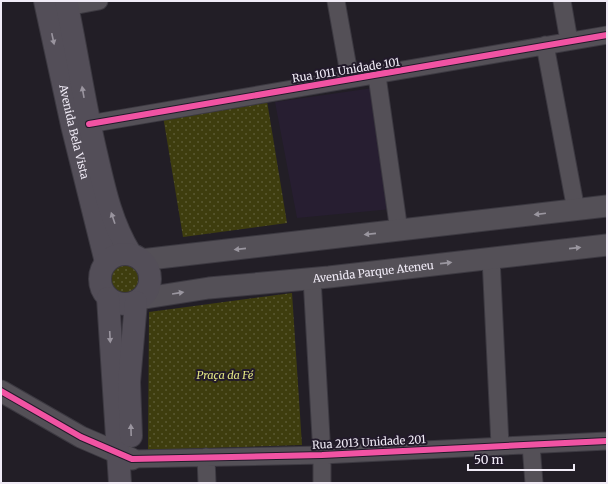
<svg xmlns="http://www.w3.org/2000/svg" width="608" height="484" font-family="Merriweather,serif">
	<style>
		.built { fill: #271e31 }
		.park { fill: url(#park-dots) }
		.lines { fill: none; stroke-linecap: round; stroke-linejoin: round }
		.minor-casing { stroke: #3c3941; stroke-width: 19 }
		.tertiary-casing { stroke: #3c3941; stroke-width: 23 }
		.secondary-casing { stroke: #3c3941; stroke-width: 24 }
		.minor { stroke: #545057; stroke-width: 17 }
		.tertiary { stroke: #545057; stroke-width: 21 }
		.secondary { stroke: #534e58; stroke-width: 22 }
		.cycleway-casing { stroke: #221a2a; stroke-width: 8 }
		.cycleway { stroke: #f153a3; stroke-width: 6 }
		.oneway { fill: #9a959f }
		.oneway2 { fill: #9a969f }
		.labels { text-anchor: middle; stroke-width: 4; stroke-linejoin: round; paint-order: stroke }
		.street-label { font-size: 11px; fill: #f0ebf6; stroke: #221a2a }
		.park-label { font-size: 11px; font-style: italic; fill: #e3e583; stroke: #221a2a }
	</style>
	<defs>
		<pattern id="park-dots" width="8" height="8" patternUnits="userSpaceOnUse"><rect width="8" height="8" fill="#3e3d0e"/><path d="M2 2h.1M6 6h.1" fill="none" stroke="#5a5932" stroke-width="1.8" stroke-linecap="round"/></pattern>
	</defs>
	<rect width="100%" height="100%" fill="#221e26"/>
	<path class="built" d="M373,88L392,209L297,218L275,102Z"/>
	<path class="park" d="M267,101L287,223L183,237L163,116Z
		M122,258L141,268C151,300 103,305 106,272L117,259Z
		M292,293L302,445L148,450L149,312Z"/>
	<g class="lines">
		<defs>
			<path id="minor" d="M336,1L350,79
				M562,1L569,41
				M67,7L99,1
				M545,45L576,210
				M377,76L399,231
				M89,124L607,35
				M491,258L500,445
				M312,278L322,455V483
				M531,445L534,483
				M206,457L207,483
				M132,459L322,455L607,441"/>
			<g id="tertiary">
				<path d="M141,260L607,206"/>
				<path id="s1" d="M139,299L209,288L329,277L607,245"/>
				<path d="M1,391L81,437L132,459"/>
			</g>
			<g id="secondary">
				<path id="s2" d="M45,1L72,125L106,262"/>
				<path d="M66,1C77,52 84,103 96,153C104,188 111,222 130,253"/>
				<circle cx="125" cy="279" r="25"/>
				<path d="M108,298L120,483"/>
				<path d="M131,436L129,382L136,302"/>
			</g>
		</defs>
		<use href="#minor" class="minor-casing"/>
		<use href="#tertiary" class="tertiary-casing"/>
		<use href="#secondary" class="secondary-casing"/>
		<use href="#minor" class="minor"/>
		<use href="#tertiary" class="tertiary"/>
		<use href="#secondary" class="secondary"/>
		<defs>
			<path id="cycleway" d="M89,124L607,35
				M1,391L81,437L132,459L322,455L607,441"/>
		</defs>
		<use href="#cycleway" class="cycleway-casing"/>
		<use href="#cycleway" class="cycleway"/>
	</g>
	<defs><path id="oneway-solid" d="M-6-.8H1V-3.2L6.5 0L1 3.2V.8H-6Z"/></defs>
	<g class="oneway">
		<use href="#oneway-solid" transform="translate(53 39) rotate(78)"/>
		<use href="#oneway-solid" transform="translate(83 92) rotate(-100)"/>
		<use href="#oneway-solid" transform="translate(113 218) rotate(-109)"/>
		<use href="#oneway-solid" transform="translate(110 337) rotate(87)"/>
		<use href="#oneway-solid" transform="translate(131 430) rotate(-92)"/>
	</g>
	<g class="oneway2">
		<use href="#oneway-solid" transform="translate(540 214) rotate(173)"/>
		<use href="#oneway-solid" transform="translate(370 234) rotate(174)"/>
		<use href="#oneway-solid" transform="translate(575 248) rotate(-6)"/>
		<use href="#oneway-solid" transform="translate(240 249) rotate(174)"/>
		<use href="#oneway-solid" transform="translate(446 263) rotate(-6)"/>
		<use href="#oneway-solid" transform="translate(178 293) rotate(-9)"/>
	</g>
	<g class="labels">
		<g class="street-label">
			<text transform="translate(346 70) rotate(-9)" y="4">Rua 1011 Unidade 101</text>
			<text dy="4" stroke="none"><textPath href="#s2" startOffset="134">Avenida Bela Vista</textPath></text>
			<text dy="4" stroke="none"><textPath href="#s1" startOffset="236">Avenida Parque Ateneu</textPath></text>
			<text transform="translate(369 442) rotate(-3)" y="4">Rua 2013 Unidade 201</text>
		</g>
		<g class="park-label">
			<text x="225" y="379">Praça da Fé</text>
		</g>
	</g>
	<rect width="608" height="484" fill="none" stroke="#f0ebf6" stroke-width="4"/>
	<path d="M468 464v6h106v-6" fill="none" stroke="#f0ebf6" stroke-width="2"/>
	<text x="474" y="464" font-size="12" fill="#f0ebf6" stroke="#221a2a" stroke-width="3" paint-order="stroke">50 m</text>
</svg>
